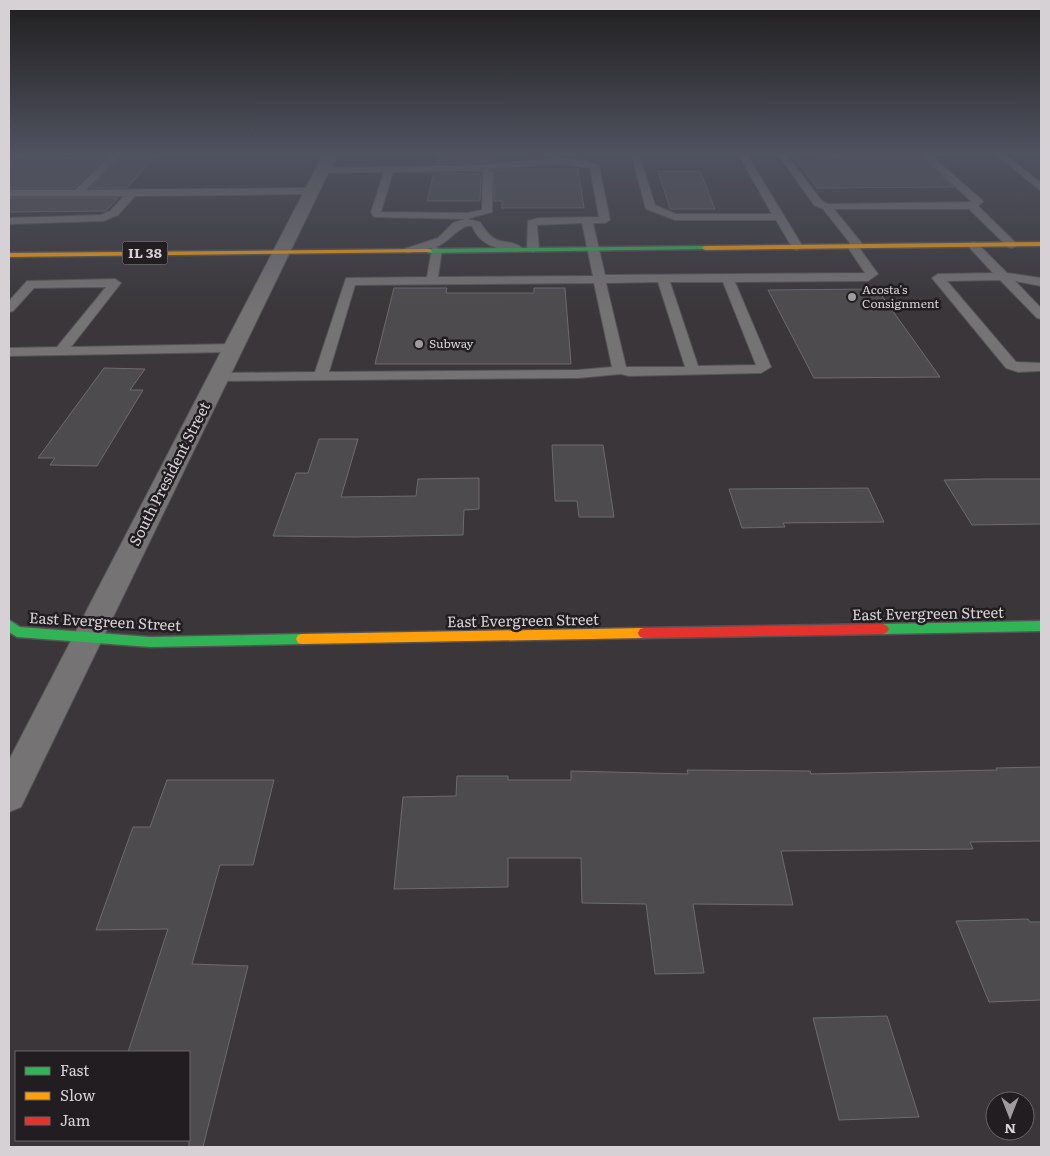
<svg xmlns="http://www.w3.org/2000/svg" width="1050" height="1156" font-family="Literata,serif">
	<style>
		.building { fill: #4e4b4e; stroke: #6e6a6d }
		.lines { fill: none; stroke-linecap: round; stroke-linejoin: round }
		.lane-casing { stroke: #555355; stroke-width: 2 }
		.street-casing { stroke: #555355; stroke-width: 2 }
		.fast-casing { stroke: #555355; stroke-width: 3 }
		.slow-casing { stroke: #555355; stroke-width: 3 }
		.jam-casing { stroke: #555355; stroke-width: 3 }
		.lane { fill: #767374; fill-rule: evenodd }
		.street { fill: #767374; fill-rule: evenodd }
		.fast { fill: #30b455; fill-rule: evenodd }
		.slow { fill: #ff9f0a; fill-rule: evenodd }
		.jam { fill: #e5322d; fill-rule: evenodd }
		.poi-dot { fill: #9f9b9e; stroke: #211d20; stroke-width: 2 }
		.labels { text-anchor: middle; stroke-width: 5; stroke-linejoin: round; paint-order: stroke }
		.far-poi-label { font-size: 12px; fill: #d6d1d5; stroke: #211d20; text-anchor: start }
		.shield { fill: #211d20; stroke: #a09b9f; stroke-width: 1 }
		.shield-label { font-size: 14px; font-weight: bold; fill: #d6d1d5 }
		.street-label { font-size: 15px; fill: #d6d1d5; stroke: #211d20 }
	</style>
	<rect width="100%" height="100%" fill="#3a3639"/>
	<path class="building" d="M124,153H158L127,188H90Z
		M439,153H496L495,162L436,164Z
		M847,153H916L954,187L817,188L793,156L849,155Z
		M105,158L74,188H9V159Z
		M511,169H578L584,208H502V201H494V171Z
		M658,171H700L715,209H670Z
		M434,173L481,174L480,201H427Z
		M9,198H118L106,211L9,212Z
		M394,288H447L446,293H534V288H565L571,364H375Z
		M877,289L940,377L814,378L768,290Z
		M104,368L145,369L130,390H143L97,466L50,465L55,458H38Z
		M319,439H358L341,497L416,496L418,479L479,478V509L464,510L463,535L355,537L273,536L296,473H308Z
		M552,445H603L614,517H579L577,501H555Z
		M984,479H1041V524L972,525L944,480Z
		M868,488L884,522L783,523L785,527L742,528L729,489Z
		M1041,767V841L970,842L973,849L781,851L793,905L693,904L704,973L655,974L646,904L582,903L581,858H508V887L394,889L403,797L456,796L457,776H508V780H571V771L688,774L687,770L810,771L811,774L997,770L996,768Z
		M167,780H274L253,865H220L192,964L248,966L203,1147H189V1052H128L168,929L96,930L133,827H150Z
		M1028,919L1030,922H1041V1000L989,1002L956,921Z
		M887,1016L919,1117L839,1120L813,1018Z"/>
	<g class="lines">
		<defs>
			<path id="lane" d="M9,153H122L86,190L311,188L316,191L311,194L135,196L118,215L103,221L9,224V218L101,215L110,211L124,196H9V190H75L110,156L9,157Z
				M631,153H639L655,205L676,214H772L738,153H746L803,247L797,250L793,249L776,220H675L646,209Z
				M777,153H785L822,201L828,204L972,202L919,153H928L982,200L983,202L978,206L1018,245L1012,248L1008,247L969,209H834L864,246L860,249L878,274L868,281L735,282L771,367L761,373L629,376L621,374L578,378L219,381L212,377L219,373L315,372L346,278L427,277L432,248L407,253L401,250L438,238L453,223L465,219L374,217L371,212L384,172L322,173L319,172V168L481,165L557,158L585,160L599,166L610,220L605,223H593L605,275L865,273L847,246L850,243L823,209L814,205ZM557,164L590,168L599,217L538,218L528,221L527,249L533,252L539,249L537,225L582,223L593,276L438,277L442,250L436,247C450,242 460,224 472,226C480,246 498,249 517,252L523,249C508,235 498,252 480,222L467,219L492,212L493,172L490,169ZM479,171L483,173L482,210L467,213L381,212L393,172ZM658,282L685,367H626L606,283ZM670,282H723L756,365L698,366ZM594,283L612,367L578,370L329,372L355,285Z
				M994,153H1003L1041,183V191Z
				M973,242L977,243L1007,273L1041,278V286L1015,281L1041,308V319L1037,318L1000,280L947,281L1016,362L1041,363V371L1018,372L1006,368L932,278L938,274L993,273L967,245Z
				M115,279L121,283L71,347L233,344L240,348L233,352L9,356V348L57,347L106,287L34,288L13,311L9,312V301L27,281Z"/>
			<path id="street" d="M324,153H338L21,807L9,812V760Z"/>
			<path id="fast" d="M705,246L708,248L707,249L429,253L426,251L429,249Z
				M9,620L20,627L150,637L302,634L306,635L308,639L306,643L302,644L150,647L17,637L9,632Z
				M1041,621V631L883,634L879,632L877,629L879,626L883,624Z"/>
			<path id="slow" d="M1041,242V246L705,250L702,248L705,246Z
				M429,249L432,251L431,252L9,257V253Z
				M644,628L648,629L650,633L648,637L644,638L302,644L298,643L296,639L298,635L302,634Z"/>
			<path id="jam" d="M883,624L887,626L889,629L887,632L883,634L644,638L640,637L638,633L640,629L644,628Z"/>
		</defs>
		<use href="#lane" class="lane-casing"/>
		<use href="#street" class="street-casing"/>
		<use href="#fast" class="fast-casing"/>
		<use href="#slow" class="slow-casing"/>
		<use href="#jam" class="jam-casing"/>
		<use href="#lane" class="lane"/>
		<use href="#street" class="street"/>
		<use href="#fast" class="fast"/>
		<use href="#slow" class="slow"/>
		<use href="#jam" class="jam"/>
	</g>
	<linearGradient id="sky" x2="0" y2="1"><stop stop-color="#201e1f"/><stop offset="0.49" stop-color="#4f525f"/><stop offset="1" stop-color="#4f525f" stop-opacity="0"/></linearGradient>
	<rect width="1050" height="314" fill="url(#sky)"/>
	<g class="poi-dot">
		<circle cx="852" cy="297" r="5"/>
		<circle cx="419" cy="344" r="5"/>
	</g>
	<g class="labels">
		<g class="far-poi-label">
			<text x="862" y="294">Acosta's<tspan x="862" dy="14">Consignment</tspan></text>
			<text x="429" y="348">Subway</text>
		</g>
		<rect class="shield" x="122.5" y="241.5" width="45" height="23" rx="4"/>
		<g class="shield-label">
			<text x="145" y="258">IL 38</text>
		</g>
		<g class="street-label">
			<text transform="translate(170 474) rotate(-63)" y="5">South President Street</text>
			<text transform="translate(928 614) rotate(-1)" y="5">East Evergreen Street</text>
			<text transform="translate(523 621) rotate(-1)" y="5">East Evergreen Street</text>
			<text transform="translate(105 622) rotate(3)" y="5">East Evergreen Street</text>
		</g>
	</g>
	<rect width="1050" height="1156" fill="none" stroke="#d6d1d5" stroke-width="20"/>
	<rect x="15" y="1051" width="175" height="90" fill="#211d20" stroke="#696568"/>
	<rect x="25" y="1067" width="25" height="8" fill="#30b455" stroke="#696568"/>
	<text x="60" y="1076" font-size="15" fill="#d6d1d5">Fast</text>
	<rect x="25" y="1092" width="25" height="8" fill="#ff9f0a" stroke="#696568"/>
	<text x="60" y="1101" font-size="15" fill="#d6d1d5">Slow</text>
	<rect x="25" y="1117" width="25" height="8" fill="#e5322d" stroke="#696568"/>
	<text x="60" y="1126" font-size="15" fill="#d6d1d5">Jam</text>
	<g transform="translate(1010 1116) rotate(180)"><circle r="24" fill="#211d20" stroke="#696568"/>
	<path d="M0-4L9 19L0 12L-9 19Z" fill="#9f9b9e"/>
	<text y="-8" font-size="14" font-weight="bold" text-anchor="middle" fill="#d6d1d5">N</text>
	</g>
</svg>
